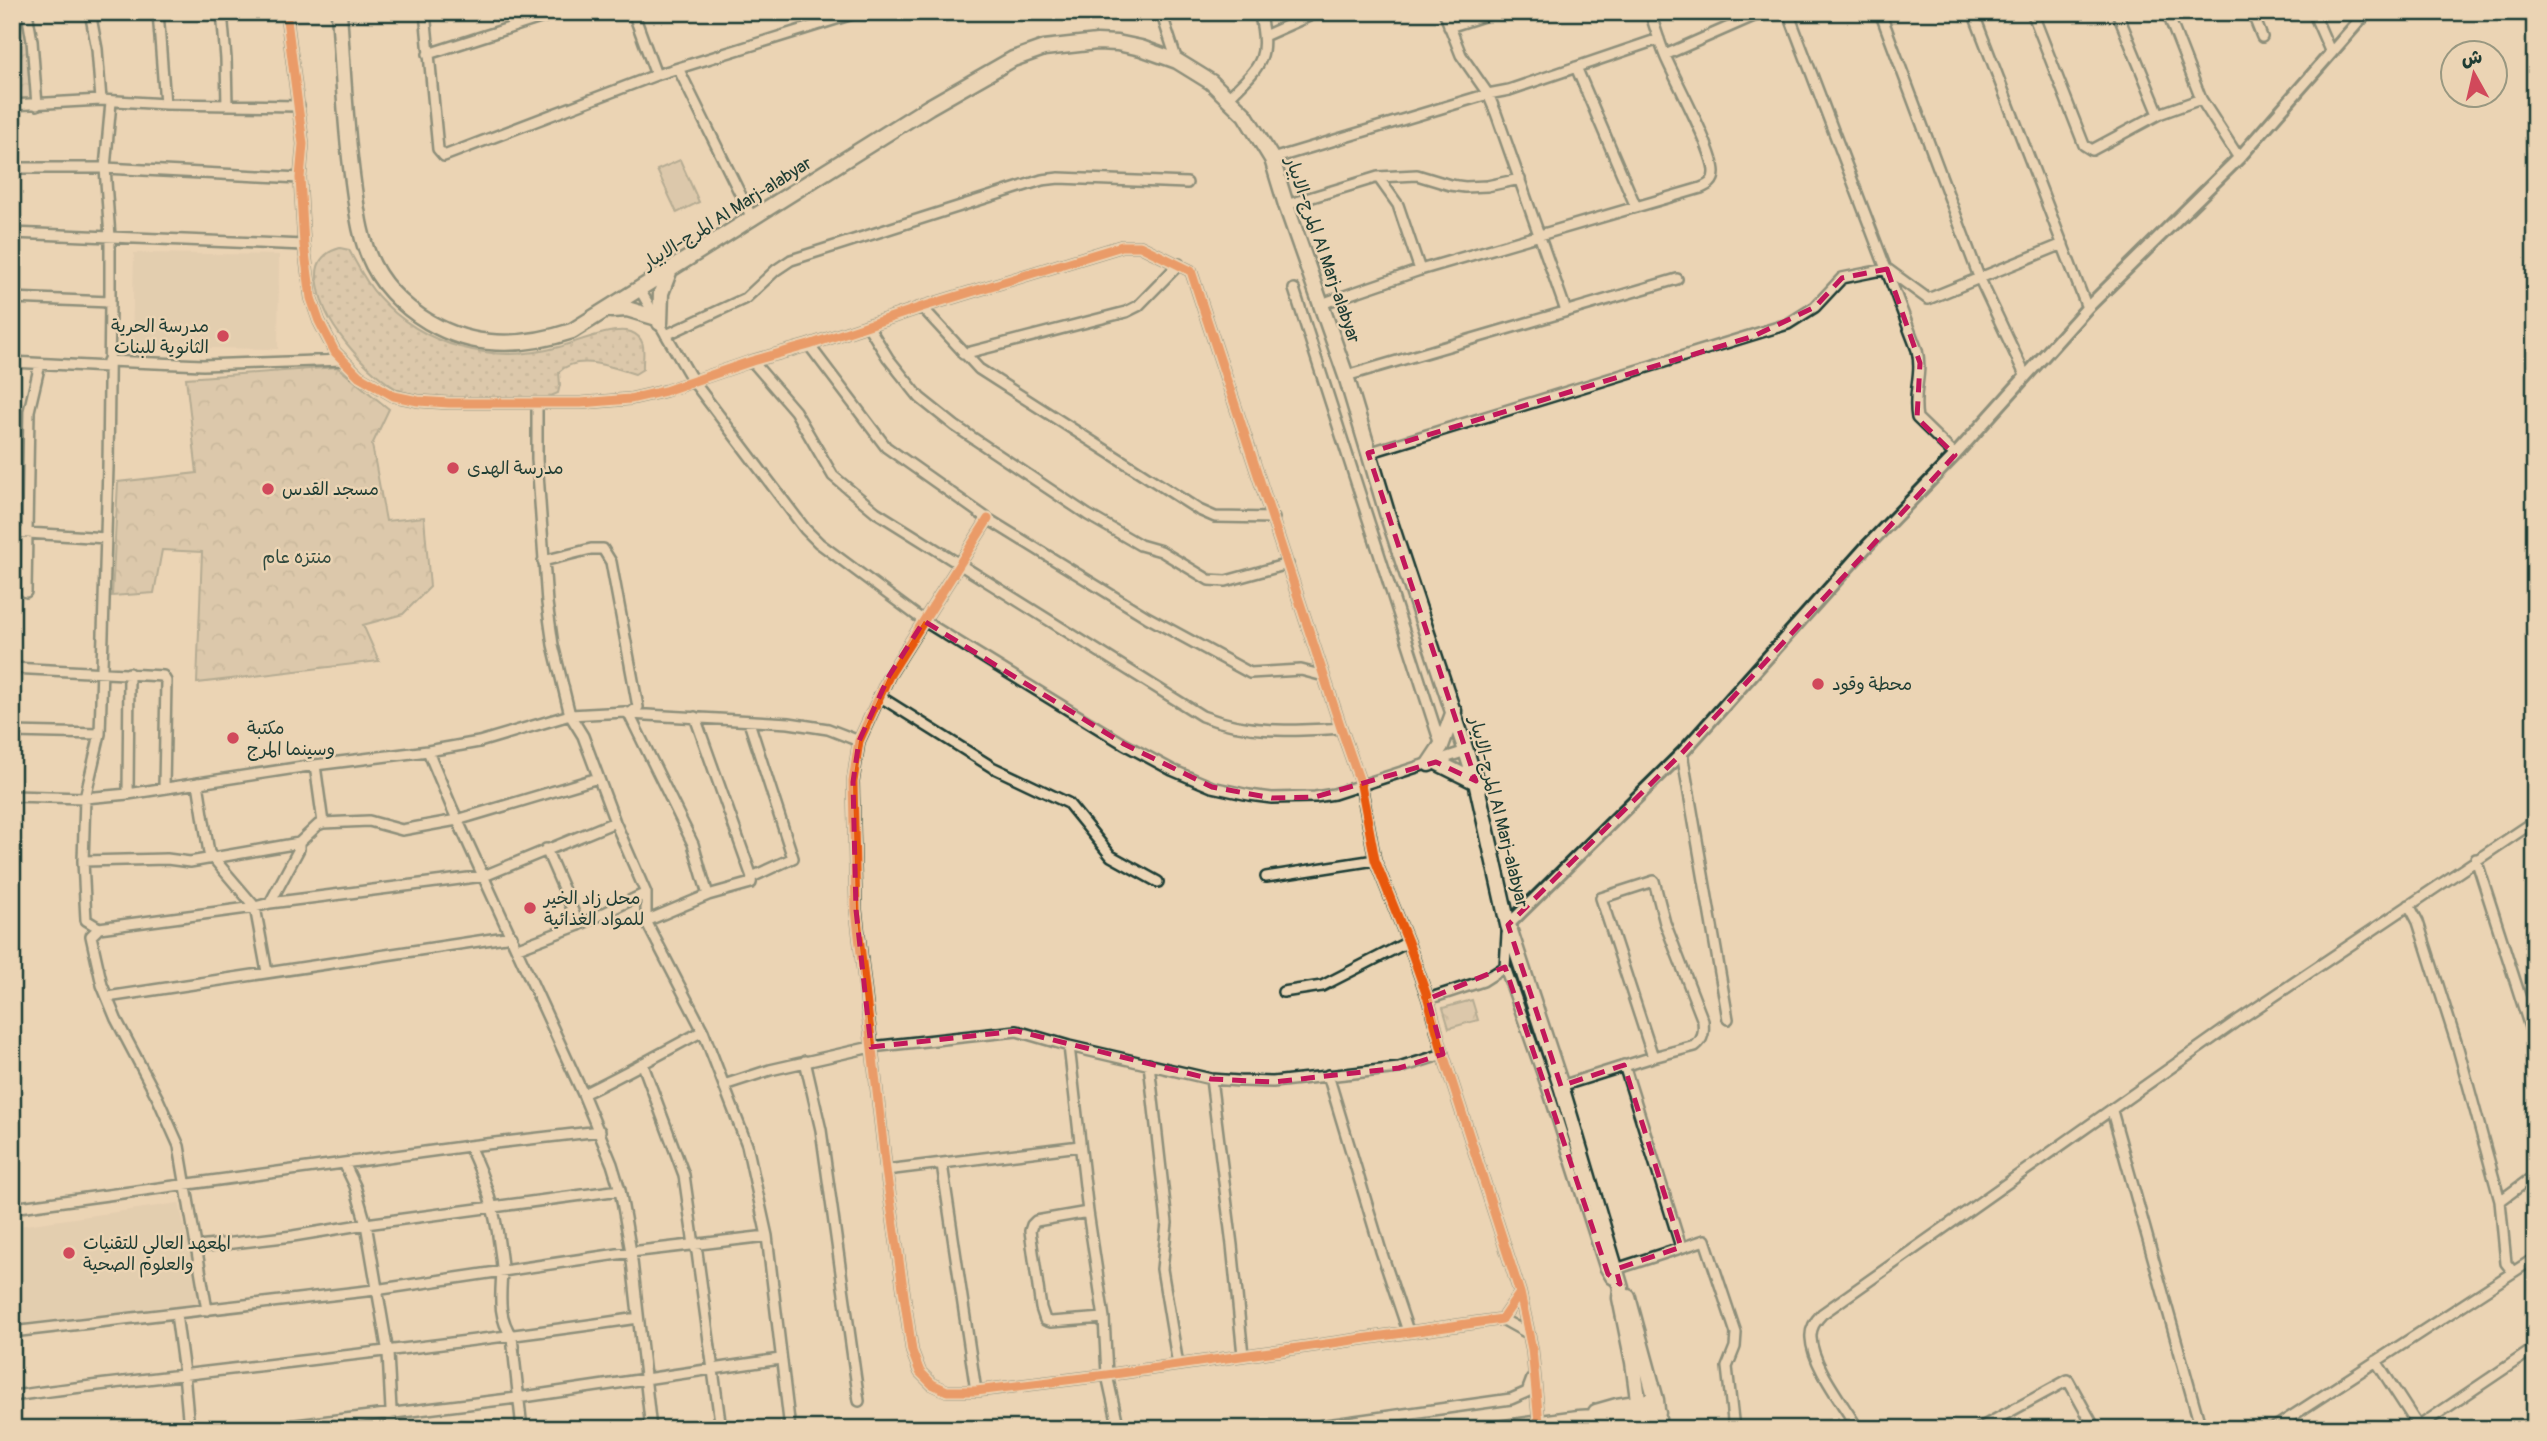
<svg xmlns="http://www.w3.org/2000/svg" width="2547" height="1441" font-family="Pangolin,'Playpen Sans Arabic',sans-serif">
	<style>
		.built { fill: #dac7a9 }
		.grass { fill: url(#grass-dots); stroke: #747c6a; stroke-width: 2 }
		.park { fill: url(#park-crowns); stroke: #747c6a; stroke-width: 2 }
		.garden { fill: #cabb9f; stroke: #747c6a; stroke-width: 2 }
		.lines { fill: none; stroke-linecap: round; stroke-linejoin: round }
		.minor-casing { stroke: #1f3d34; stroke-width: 14 }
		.tertiary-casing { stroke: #1f3d34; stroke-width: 16 }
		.primary-casing { stroke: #1f3d34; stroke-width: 19 }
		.minor { stroke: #ebd4b4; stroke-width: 9 }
		.tertiary { stroke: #ebd4b4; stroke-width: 10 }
		.primary { stroke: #ebd4b4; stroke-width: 14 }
		.cycleway-casing { stroke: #ebd4b4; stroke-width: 13 }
		.cycleway { stroke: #e8590c; stroke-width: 9 }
		.marked { fill: none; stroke: #c2185b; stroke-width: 5; stroke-dasharray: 14 9; stroke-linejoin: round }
		.poi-dot { fill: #d1495b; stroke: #ebd4b4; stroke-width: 2.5 }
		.labels { text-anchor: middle; stroke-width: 5; stroke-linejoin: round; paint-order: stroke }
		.street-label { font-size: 18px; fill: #1f3d34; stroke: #ebd4b4 }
		.poi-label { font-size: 18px; fill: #1f3d34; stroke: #ebd4b4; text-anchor: start }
		.park-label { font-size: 18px; fill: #304a3f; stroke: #ebd4b4 }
	</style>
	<defs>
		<pattern id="grass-dots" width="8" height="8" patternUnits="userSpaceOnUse" patternTransform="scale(1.75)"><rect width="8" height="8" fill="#cabb9f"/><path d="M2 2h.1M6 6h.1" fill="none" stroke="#a39982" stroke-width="1.8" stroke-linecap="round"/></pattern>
		<pattern id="park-crowns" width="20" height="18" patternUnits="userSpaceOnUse" patternTransform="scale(1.75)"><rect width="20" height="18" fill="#cabb9f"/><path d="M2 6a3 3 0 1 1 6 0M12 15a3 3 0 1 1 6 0" fill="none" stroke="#a39982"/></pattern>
	</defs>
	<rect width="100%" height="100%" fill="#ebd4b4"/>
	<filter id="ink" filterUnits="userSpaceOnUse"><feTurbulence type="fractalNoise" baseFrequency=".0143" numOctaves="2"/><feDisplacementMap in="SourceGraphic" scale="14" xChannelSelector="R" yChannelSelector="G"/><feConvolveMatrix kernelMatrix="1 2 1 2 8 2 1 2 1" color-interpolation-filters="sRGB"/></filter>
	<g filter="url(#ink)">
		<path class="built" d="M134,253L279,255L278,349L132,347Z
			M179,1203L202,1307H161L131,1312L12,1324V1227Z"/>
		<path class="grass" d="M340,248L349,250C358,266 365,282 378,296C423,347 494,365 559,347C577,342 613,326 631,332C649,339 642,356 643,369L635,374C612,367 578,353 559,372L560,385L558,393L546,398C508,398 435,403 401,391C386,385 362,362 352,350C334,329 322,311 318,284C314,265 322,253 340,248Z"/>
		<path class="park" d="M12,12H23L30,48L34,100L12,103Z
			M337,367L389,409L372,445L386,521L424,517L430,587L403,614L363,625L379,661L197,683L202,552L162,550L154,593L112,596L118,482L197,473L186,378Z
			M1472,1000L1478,1020L1449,1028L1443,1008Z"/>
		<path class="garden" d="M680,160L699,202L677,213L657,170Z"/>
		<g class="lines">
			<defs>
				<path id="minor" d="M27,12L32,41L37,105
					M90,12L97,49L101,100
					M158,12L165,104
					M222,12L226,59L227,105
					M286,12L303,144L300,178L304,245L311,298L319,321L335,352L359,376L394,396L418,401L449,403H581L630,399L665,391L752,361L809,345L922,307L1122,246H1140L1191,271L1341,728L1361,785L1375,860L1408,942L1428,999L1443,1054L1520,1293L1532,1349L1539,1423
					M425,12L438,149L444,156L656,75L859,12
					M633,12L656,75
					M1161,12L1177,61
					M1444,12L1461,55L1488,94L1496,113L1566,311
					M1788,12L1917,350C1923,375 1912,391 1917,418L1955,455
					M1880,12L1979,277L2025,375
					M1973,12L2087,308
					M2032,12L2084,145L2092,150L2159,114L2201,99
					M2117,12L2159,114
					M2167,12L2201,99L2239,158
					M2252,12L2262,37
					M2313,12L2331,53
					M1449,27L1496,12
					M1264,36L1318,12
					M428,54L559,12
					M1665,55L1763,12
					M1576,67L1636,207
					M679,70L753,220
					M1228,98C1260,66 1271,60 1259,12
					M111,102L105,168L110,237V302L108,467L100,734L85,798L83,861L86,920L99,928L91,936L102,985L116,1019L158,1099L179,1146L207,1310
					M12,105L101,100L165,104L299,106
					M1272,159L1488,94L1509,90L1659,39
					M12,168H105L300,178
					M1378,177L1417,175L1450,185L1465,187L1487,186L1520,179
					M1286,205L1378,177L1398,205L1420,270
					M12,233L304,245
					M1294,289L1441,746
					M640,290L693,381L805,529L819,543L924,621L1124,744L1172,770L1212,787L1249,795L1272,798L1315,797L1334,794L1466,751
					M12,298L110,302
					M1321,304L1420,270L1701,188C1708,185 1714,182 1714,173C1715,153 1676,81 1666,58C1660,44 1655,28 1650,12
					M922,307L979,369L1199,510L1215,517L1274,518
					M868,326L888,358L920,398L955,426L1088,515L1140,545L1161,551L1209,580L1226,581L1288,564
					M666,335L746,298L776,270L791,260L1042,180L1059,178L1187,183
					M809,345L886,447L988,519L1147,617L1250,673L1301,670L1324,676
					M963,354L1126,312L1138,306L1179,264
					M108,361L203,365L343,360
					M752,361L795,411L833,476L876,512L1202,716C1249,734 1292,731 1341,728
					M12,362L108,367
					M1346,376L1677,279
					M537,404V459L547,603L553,645L570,715L583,736L615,822L646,893V921L703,1031L747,1145L767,1236L790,1429
					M1368,453L1788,324L1815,307L1842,278L1887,269L1928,299L2063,244
					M988,519L889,676L859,741L853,782L856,910L886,1170L912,1351L920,1372L932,1384L947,1391H976L1107,1375L1502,1319L1520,1293
					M12,532L106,538
					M543,561L591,549H603L611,562L638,707L629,714L693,844L708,895L646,921
					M26,592L29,411L40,364
					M12,668L163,676L166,681L164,788
					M879,696L992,767L1068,803L1111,856L1158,882
					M695,717L752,877
					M12,732L100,734
					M428,751L452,808L583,1094L612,1164L620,1190L631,1252L651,1429
					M1682,753L1728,1019
					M198,783L209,853L255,907L267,972
					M128,794L129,673
					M12,796L85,798L128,794L315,765L428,751L479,742L570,715L625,712L629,714L789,723L828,729L859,741
					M323,823L369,821L402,830L457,820L598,778
					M546,849L579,925
					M2476,859L2535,1043
					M83,861L167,859L190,862L299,843
					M1266,877L1375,860
					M708,895L751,883L752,877L793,858L749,722
					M270,903L299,849V843L318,825L323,823L315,765
					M2409,905L2418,922L2458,1048L2500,1201L2506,1263L2513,1272
					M99,928L255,907L270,903L484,876L615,822
					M518,948L579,925L646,893
					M1505,967L1549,1093L1605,1268L1611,1278L1619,1283
					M1283,992L1322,986L1408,942
					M107,997L512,936
					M1428,999L1483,981L1505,967L1507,934
					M1069,1046L1088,1212L1104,1318L1107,1375L1119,1429
					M805,1061L821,1130L859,1401
					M1149,1064L1167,1223L1162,1269L1178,1365
					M643,1065L684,1175L694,1245L697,1252L721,1429
					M1624,1065L1681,1247
					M1328,1075L1381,1251L1408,1331
					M1211,1079L1232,1245L1243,1355
					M724,1085L770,1070L871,1047L1017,1031L1069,1046L1211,1079L1239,1081L1273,1082L1399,1068L1443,1054
					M1561,1086L1653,1057L1695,1046C1704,1039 1704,1031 1703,1021L1665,923L1654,881L1601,898L1653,1057
					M583,1094C625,1074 663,1052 703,1031
					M2112,1111L2201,1429
					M469,1146C484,1177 495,1208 499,1243C500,1251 502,1261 502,1270C501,1294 497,1316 512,1337L522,1429
					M344,1163L355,1186L366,1224L388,1353L392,1429
					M942,1164L976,1391
					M886,1170L1080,1146
					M2500,1201L2535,1175
					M12,1208L469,1146L600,1131
					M1088,1212L1036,1221L1032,1225L1030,1231L1041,1308L1045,1320L1051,1322L1104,1318
					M198,1247L293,1236L366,1224L620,1190
					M1616,1269L1705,1240L1736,1333L1735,1347L1727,1367L1734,1429
					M176,1314L184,1373L189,1429
					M1502,1319L1529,1334
					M12,1332L375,1290L631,1252L767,1236
					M2376,1361L2420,1429
					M12,1396C221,1368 430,1349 638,1318
					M12,1417L15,1429
					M263,1429L517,1398L780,1359
					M1298,1429L1511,1399L1527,1392L1533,1376
					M1858,1429C1844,1405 1812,1365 1811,1338C1810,1328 1815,1321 1822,1314L2234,1023L2535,821
					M1978,1429L2068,1380L2093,1425L2086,1429
					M2272,1429L2535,1258
					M2415,1429L2535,1348"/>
				<path id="tertiary" d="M1508,925L1682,753L1867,546L1955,455L2087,308L2239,158L2367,12"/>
				<path id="primary" d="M339,12C343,69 345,126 353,182C357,211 360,240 373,265C386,291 412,314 438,327C481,349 527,346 572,331L929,107L1013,59L1044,48L1097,42L1117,43L1141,48L1177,61L1211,82L1245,115L1272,159L1286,205L1346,376L1387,513L1466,751L1476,782L1508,925L1561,1086L1621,1288L1620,1298L1633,1362L1642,1429
					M611,310L627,309L657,318
					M660,323L661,293L669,272
					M1436,762L1476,782
					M1429,764L1441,746L1454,711
					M1628,1297L1656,1400L1659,1429
					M1596,1412L1617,1406L1648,1401
					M1497,1429L1578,1418L1658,1413"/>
			</defs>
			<use href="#minor" class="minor-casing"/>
			<use href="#tertiary" class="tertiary-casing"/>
			<use href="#primary" class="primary-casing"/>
			<use href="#minor" class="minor"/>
			<use href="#tertiary" class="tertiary"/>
			<use href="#primary" class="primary"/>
			<defs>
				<path id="cycleway" d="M286,12L303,144L300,178L304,245L311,298L319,321L335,352L359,376L394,396L418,401L449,403H581L630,399L665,391L752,361L809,345L922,307L1122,246H1140L1191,271L1341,728L1361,785L1375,860L1408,942L1428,999L1443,1054L1520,1293L1532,1349L1539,1423
					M988,519L889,676L859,741L853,782L856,910L886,1170L912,1351L920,1372L932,1384L947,1391H976L1107,1375L1502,1319L1520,1293"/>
			</defs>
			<use href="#cycleway" class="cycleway-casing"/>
			<use href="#cycleway" class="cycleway"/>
		</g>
	</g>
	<path d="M0 0H2547V1441H0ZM1887,269L1920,363L1917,418L1955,455L1682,753L1508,925L1561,1086L1624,1065L1681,1247L1616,1269L1620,1284L1608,1274L1505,967L1428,999L1443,1054L1399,1068L1273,1082L1211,1079L1017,1031L871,1047L856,910L853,782L859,741L889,676L924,621L1124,744L1212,787L1272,798L1315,797L1436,762L1476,781L1368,453L1754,336L1815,307L1842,278Z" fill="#ebd4b4" fill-opacity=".55" fill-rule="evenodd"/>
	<path class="marked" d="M1887,269L1920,363L1917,418L1955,455L1682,753L1508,925L1561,1086L1624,1065L1681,1247L1616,1269L1620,1284L1608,1274L1505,967L1428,999L1443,1054L1399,1068L1273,1082L1211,1079L1017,1031L871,1047L856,910L853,782L859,741L889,676L924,621L1124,744L1212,787L1272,798L1315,797L1436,762L1476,781L1368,453L1754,336L1815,307L1842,278Z"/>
	<g class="poi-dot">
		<circle cx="223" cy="336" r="7"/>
		<circle cx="453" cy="468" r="7"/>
		<circle cx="268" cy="489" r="7"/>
		<circle cx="1818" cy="684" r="7"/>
		<circle cx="233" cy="738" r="7"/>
		<circle cx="530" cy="908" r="7"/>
		<circle cx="69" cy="1253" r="7"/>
	</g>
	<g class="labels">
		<g class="street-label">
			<text transform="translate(727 213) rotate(-32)" y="6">المرج-الابيار Al Marj-alabyar</text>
			<text transform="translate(1323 250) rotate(71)" y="6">المرج-الابيار Al Marj-alabyar</text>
			<text transform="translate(1499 812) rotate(76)" y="6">المرج-الابيار Al Marj-alabyar</text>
		</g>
		<g class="poi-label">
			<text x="209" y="332" text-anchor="end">مدرسة الحرية<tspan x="209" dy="21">الثانوية للبنات</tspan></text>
			<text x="467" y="474">مدرسة الهدى</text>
			<text x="282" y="495">مسجد القدس</text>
			<text x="1832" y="690">محطة وقود</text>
			<text x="247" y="734">مكتبة<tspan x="247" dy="21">وسينما المرج</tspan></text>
			<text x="544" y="904">محل زاد الخير<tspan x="544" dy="21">للمواد الغذائية</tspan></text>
			<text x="83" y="1249">المعهد العالي للتقنيات<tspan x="83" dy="21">والعلوم الصحية</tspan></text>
		</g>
		<g class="park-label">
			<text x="297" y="563">منتزه عام</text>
		</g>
	</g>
	<rect width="2547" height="1441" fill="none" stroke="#ebd4b4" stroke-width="42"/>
	<rect x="21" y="21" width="2505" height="1399" fill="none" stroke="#1f3d34" stroke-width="2.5" filter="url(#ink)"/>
	<g transform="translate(2474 74) rotate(352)"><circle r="33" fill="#ebd4b4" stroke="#999881" stroke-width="2"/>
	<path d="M0-5L12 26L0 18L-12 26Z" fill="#d1495b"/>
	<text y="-10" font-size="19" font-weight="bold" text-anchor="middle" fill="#1f3d34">ش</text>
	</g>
</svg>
